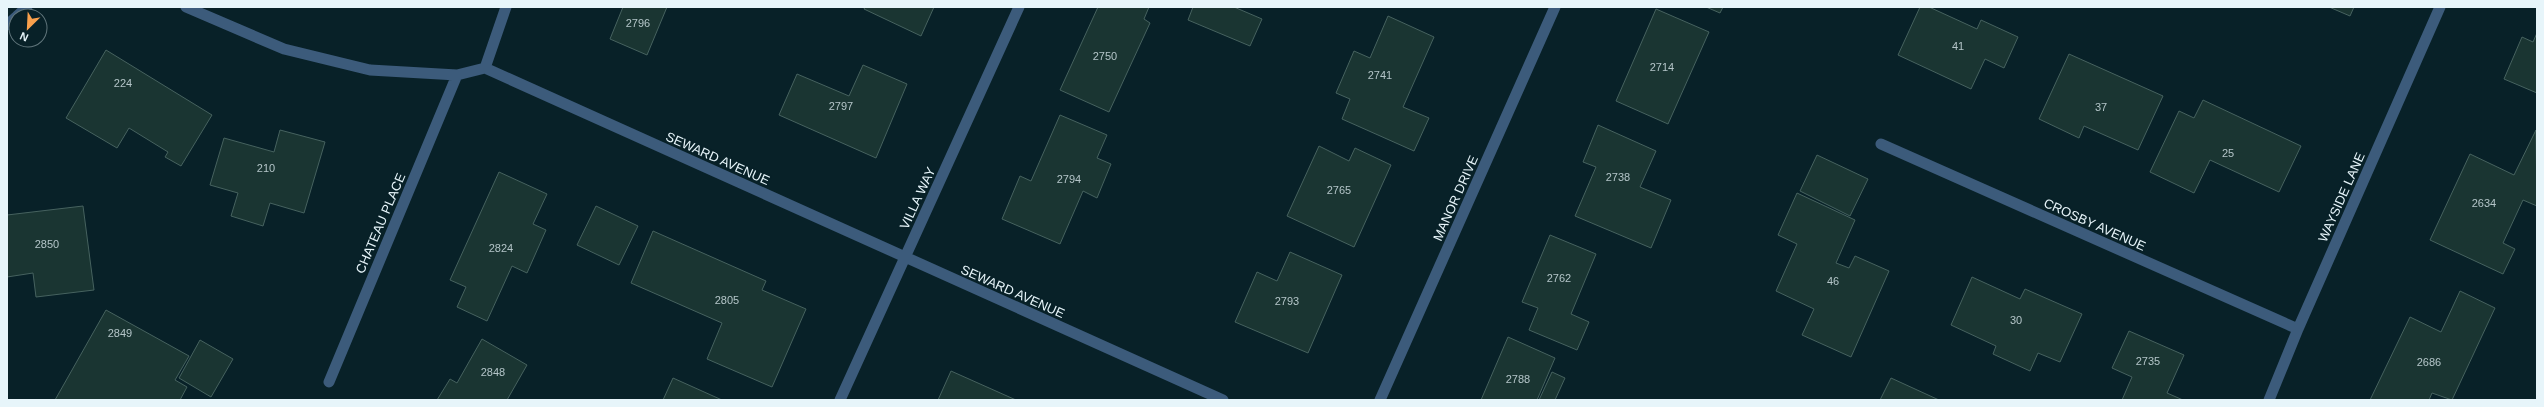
<svg xmlns="http://www.w3.org/2000/svg" width="2544" height="407" font-family="Arial,sans-serif">
	<style>
		.building { fill: #1a3532; stroke: #46625f }
		.lines { fill: none; stroke-linecap: round; stroke-linejoin: round }
		.minor { stroke: #3c5b7b; stroke-width: 11 }
		.labels { text-anchor: middle; stroke-width: 3.5; stroke-linejoin: round; paint-order: stroke }
		.number-label { font-size: 11px; fill: #b4c5c8 }
		.street-label { font-size: 13px; fill: #e7f5fa; stroke: #082128 }
	</style>
	<rect width="100%" height="100%" fill="#082128"/>
	<path class="building" d="M623,7H667L647,55L610,39Z
		M865,7H934L921,36L864,9Z
		M1098,7H1149L1144,19L1150,23L1109,112L1060,90Z
		M1193,7H1234L1262,19L1250,46L1188,20Z
		M1706,7H1723L1720,13Z
		M1920,7H1929L1977,29L1981,20L2018,37L2004,68L1985,59L1971,89L1898,55Z
		M2329,7H2354L2350,16Z
		M1656,9L1709,32L1668,124L1616,101Z
		M1388,16L1434,37L1403,107L1429,118L1414,151L1342,119L1350,99L1336,93L1354,51L1370,58Z
		M2537,33V93L2504,79L2522,37L2533,42Z
		M106,50L212,115L181,166L165,157L168,152L129,128L117,148L66,118Z
		M2069,54L2163,96L2138,150L2084,126L2079,138L2039,119Z
		M863,65L907,84L876,158L779,115L797,74L849,96Z
		M2203,100L2301,146L2279,192L2210,160L2194,193L2150,172L2179,111L2194,118Z
		M1060,115L1107,135L1097,158L1111,164L1097,198L1083,191L1060,244L1002,219L1020,176L1031,181Z
		M1598,125L1656,151L1640,187L1671,200L1651,248L1575,216L1596,167L1583,162Z
		M280,130L325,142L304,213L270,203L263,226L231,216L238,193L210,185L224,138L274,152Z
		M2536,130L2537,206L2523,200L2503,243L2515,249L2503,274L2430,240L2470,154L2514,175Z
		M1319,146L1349,161L1355,148L1391,165L1354,247L1287,216Z
		M1817,155L1868,179L1850,216L1800,191Z
		M499,172L547,194L533,224L546,230L527,273L512,266L487,321L457,307L466,287L450,280Z
		M1797,193L1855,220L1836,263L1849,268L1855,256L1889,271L1851,357L1802,335L1814,309L1776,291L1797,244L1778,235Z
		M83,206L94,290L36,297L33,273L7,277V215Z
		M596,206L638,226L619,265L577,245Z
		M653,231L766,281L762,290L806,309L772,387L707,359L722,323L631,283Z
		M1550,235L1596,254L1571,314L1589,322L1577,350L1529,330L1538,308L1522,302Z
		M1290,252L1342,275L1308,353L1235,322L1257,272L1277,281Z
		M1972,277L2020,299L2025,289L2082,314L2060,362L2038,353L2030,371L1993,354L1996,346L1951,325Z
		M2460,291L2495,308L2452,400L2432,393L2429,400H2370L2410,317L2441,332Z
		M106,310L189,356L175,380L187,387L180,400H55Z
		M2129,331L2184,355L2167,393L2183,400H2122L2132,377L2112,368Z
		M1508,337L1555,358L1537,400H1481Z
		M482,339L527,365L507,400H437L450,379L457,383Z
		M200,340L233,359L211,397L179,378Z
		M951,371L1016,400H938Z
		M1552,372L1565,378L1555,400H1539Z
		M673,378L722,400H663Z
		M1891,378L1939,400H1880Z"/>
	<g class="lines">
		<path class="minor" d="M186,7L284,49L370,70L457,75L485,68L1223,400
			M17,16L27,7
			M7,25L16,17
			M485,68L506,7
			M1881,144L2298,329
			M329,382L457,75
			M840,400L1019,7
			M1380,400L1555,7
			M2269,400L2298,329L2440,7"/>
	</g>
	<g class="labels">
		<g class="number-label">
			<text x="638" y="27">2796</text>
			<text x="1958" y="50">41</text>
			<text x="1105" y="60">2750</text>
			<text x="1662" y="71">2714</text>
			<text x="1380" y="79">2741</text>
			<text x="123" y="87">224</text>
			<text x="841" y="110">2797</text>
			<text x="2101" y="111">37</text>
			<text x="2228" y="157">25</text>
			<text x="266" y="172">210</text>
			<text x="1618" y="181">2738</text>
			<text x="1069" y="183">2794</text>
			<text x="1339" y="194">2765</text>
			<text x="2484" y="207">2634</text>
			<text x="47" y="248">2850</text>
			<text x="501" y="252">2824</text>
			<text x="1559" y="282">2762</text>
			<text x="1833" y="285">46</text>
			<text x="727" y="304">2805</text>
			<text x="1287" y="305">2793</text>
			<text x="2016" y="324">30</text>
			<text x="120" y="337">2849</text>
			<text x="2148" y="365">2735</text>
			<text x="2429" y="366">2686</text>
			<text x="493" y="376">2848</text>
			<text x="1518" y="383">2788</text>
		</g>
		<g class="street-label">
			<text transform="translate(718 158) rotate(24)" y="5">SEWARD AVENUE</text>
			<text transform="translate(2341 197) rotate(-66)" y="5">WAYSIDE LANE</text>
			<text transform="translate(917 198) rotate(-65)" y="5">VILLA WAY</text>
			<text transform="translate(1455 198) rotate(-66)" y="5">MANOR DRIVE</text>
			<text transform="translate(380 223) rotate(-67)" y="5">CHATEAU PLACE</text>
			<text transform="translate(2095 224) rotate(24)" y="5">CROSBY AVENUE</text>
			<text transform="translate(1013 291) rotate(24)" y="5">SEWARD AVENUE</text>
		</g>
	</g>
	<rect width="2544" height="407" fill="none" stroke="#e7f5fa" stroke-width="16"/>
	<g transform="translate(28 28) rotate(204)"><circle r="19" fill="#082128" stroke="#61767c"/>
	<path d="M0-3L7 15L0 10L-7 15Z" fill="#f9a04c"/>
	<text y="-6" font-size="11" font-weight="bold" text-anchor="middle" fill="#e7f5fa">N</text>
	</g>
</svg>
